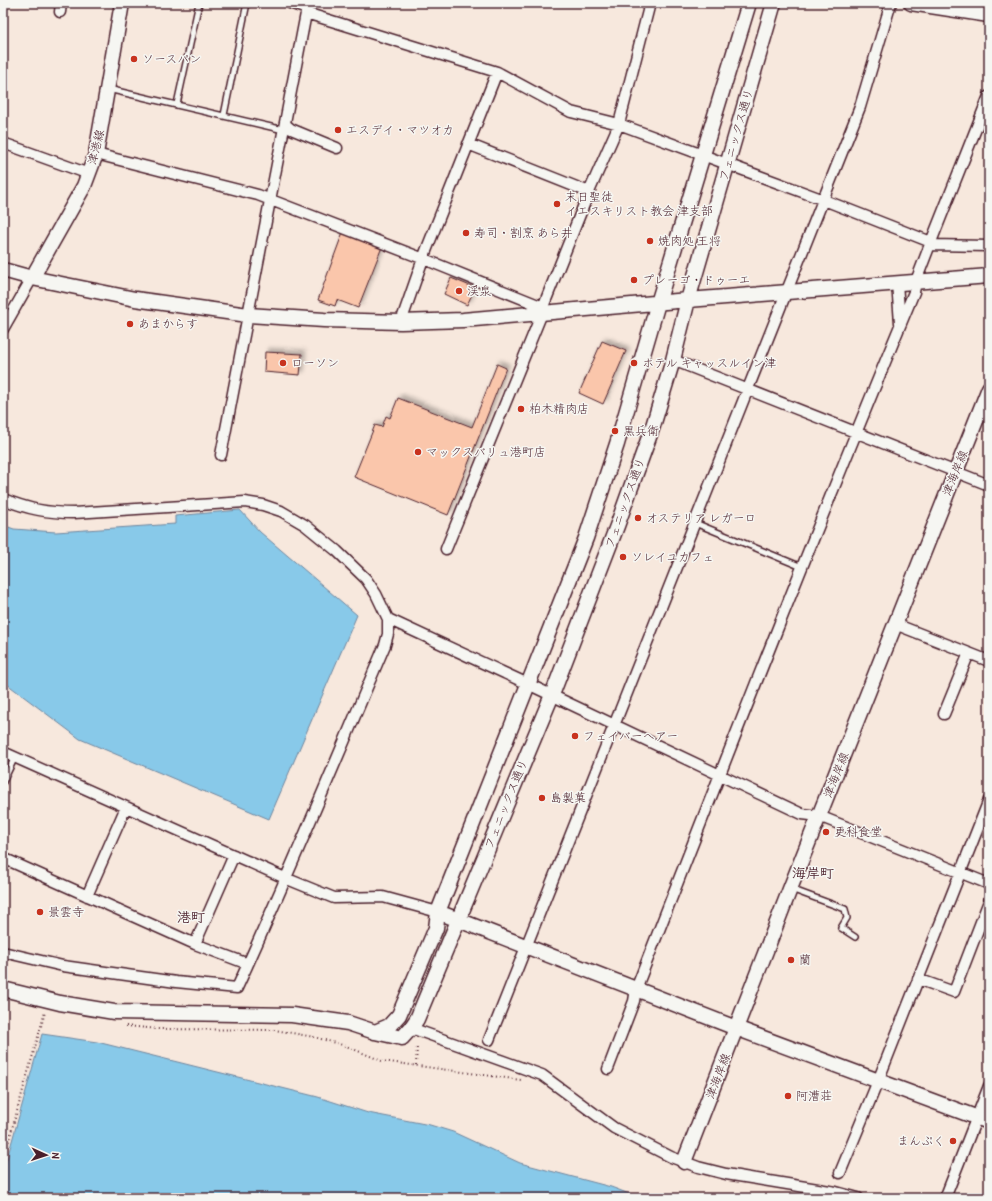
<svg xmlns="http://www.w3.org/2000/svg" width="992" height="1201" font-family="'Patrick Hand','Klee One',sans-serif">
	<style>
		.water { fill: #88c9e9; stroke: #6f859d }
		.building { fill: #fac6ab; stroke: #4a1f2b; filter: url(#shadow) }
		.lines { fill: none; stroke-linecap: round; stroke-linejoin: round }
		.lane-casing { stroke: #4a1f2b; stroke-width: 8 }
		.street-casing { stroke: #4a1f2b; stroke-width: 13 }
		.secondary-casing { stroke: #4a1f2b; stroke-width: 17 }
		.path { stroke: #4a1f2b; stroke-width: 2; stroke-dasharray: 1 3; stroke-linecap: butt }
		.lane { stroke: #f6f6f2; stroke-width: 5 }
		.street { stroke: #f6f6f2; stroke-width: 10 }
		.secondary { stroke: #f6f6f2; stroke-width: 14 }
		.poi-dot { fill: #c8321e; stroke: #f6f6f2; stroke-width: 1.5 }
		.labels { text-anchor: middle; stroke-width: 3; stroke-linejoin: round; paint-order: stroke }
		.poi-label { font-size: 12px; fill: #4a1f2b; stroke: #f6f6f2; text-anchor: start }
		.street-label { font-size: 12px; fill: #4a1f2b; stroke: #f6f6f2 }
		.quarter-label { font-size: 14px; font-weight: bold; fill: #4a1f2b; stroke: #f6f6f2 }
	</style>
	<defs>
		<filter id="shadow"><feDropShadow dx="3.5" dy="-3.5" stdDeviation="2" flood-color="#0004"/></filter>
	</defs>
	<rect width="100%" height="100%" fill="#f7e8dd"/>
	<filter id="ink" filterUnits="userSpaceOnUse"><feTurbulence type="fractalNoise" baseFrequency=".025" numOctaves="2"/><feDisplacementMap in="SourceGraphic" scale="8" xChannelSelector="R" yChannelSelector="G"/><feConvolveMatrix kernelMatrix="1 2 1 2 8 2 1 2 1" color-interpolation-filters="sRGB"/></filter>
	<g filter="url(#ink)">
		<path class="water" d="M240,510L260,532L357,615L269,819L80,739L3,681V525L14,529L56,532L175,524V516Z
			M42,1034L97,1042L318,1097L368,1113L430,1125L453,1132L520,1163L611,1187L640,1198H3V1173Z"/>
		<path class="building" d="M343,232L382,247L358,308L337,300L335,306L318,300Z
			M451,278L475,288L467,305L444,294Z
			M602,341L626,351L603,404L579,393Z
			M265,352L302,354L300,375L264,372Z
			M497,364L506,368L448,515L354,477L375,425L382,427L386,416L390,418L398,398L472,427Z"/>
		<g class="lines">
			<defs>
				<path id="lane" d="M108,89L284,130
					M177,104L199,3
					M224,115L247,3
					M695,523L802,567
					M3,782L15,757
					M791,889L845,909L847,918L841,928L855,937"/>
				<path id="street" d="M290,3L307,9
					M60,12L61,3
					M306,13L497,72L571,112L619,124L824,200L931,242
					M285,124L291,129L337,148
					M3,143L89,174
					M468,144L589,192
					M96,154L258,195L424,259L543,307
					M930,245L989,246
					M897,283L900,323
					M401,322L424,256L497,72
					M3,329L32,278
					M673,360L989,485
					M221,455L308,3
					M3,499C28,509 47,513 74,513L245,502L263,505L281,511L305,525L337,551L366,579L376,594L388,619V634L385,645C336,760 289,875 237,988L176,982L63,966L3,952
					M446,549L542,313L543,307L589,192L619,124L650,3
					M388,619L528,684L802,814L819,816L989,884
					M895,624L989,661
					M944,714L969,653
					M3,752L285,878L334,898L383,897L438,912
					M3,858L195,944L248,964
					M87,896L126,807
					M195,944L234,855
					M918,979L954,992L989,901
					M411,1028L542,1075L614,1128L671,1157L698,1167L726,1174L836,1192L858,1198
					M489,1040L860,107L891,3
					M608,1069L634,1001L636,989C727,756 818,523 914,292L916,281L931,242L989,96
					M840,1173L878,1081L989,800
					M945,1198L989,1086"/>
				<path id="secondary" d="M911,3L989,15
					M3,270L32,278L135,299L248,315L324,320L401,322L463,320L688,300L989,276
					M32,278L84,186L96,154L122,3
					M438,912L736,1028L989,1122
					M3,989L60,1003L114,1012L292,1015L348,1023L375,1032L402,1038L411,1028L417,1019L552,695L617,526L653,426L673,360L688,300L774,3
					M375,1032L389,1026L399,1015L436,928L438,912L586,538L617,444L658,303L749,3
					M684,1162L790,889L989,388"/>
			</defs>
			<use href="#lane" class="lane-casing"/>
			<use href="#street" class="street-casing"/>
			<use href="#secondary" class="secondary-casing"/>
			<path class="path" d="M126,1026L158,1029L275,1030L314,1037L346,1046L382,1061L521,1080
				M416,1065L417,1046
				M3,1161L45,1012"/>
			<use href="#lane" class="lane"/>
			<use href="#street" class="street"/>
			<use href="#secondary" class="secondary"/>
		</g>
	</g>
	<g class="poi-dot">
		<circle cx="134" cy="59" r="4"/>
		<circle cx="338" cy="130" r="4"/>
		<circle cx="557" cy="204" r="4"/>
		<circle cx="466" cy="233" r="4"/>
		<circle cx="650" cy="241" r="4"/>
		<circle cx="634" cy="280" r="4"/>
		<circle cx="459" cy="291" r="4"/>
		<circle cx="130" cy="324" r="4"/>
		<circle cx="283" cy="363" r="4"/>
		<circle cx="634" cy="363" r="4"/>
		<circle cx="521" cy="409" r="4"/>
		<circle cx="615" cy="431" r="4"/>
		<circle cx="418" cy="452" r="4"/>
		<circle cx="638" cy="518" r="4"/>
		<circle cx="623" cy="557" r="4"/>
		<circle cx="575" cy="736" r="4"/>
		<circle cx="542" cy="798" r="4"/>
		<circle cx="826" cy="832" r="4"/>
		<circle cx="40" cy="912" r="4"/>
		<circle cx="791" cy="960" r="4"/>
		<circle cx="788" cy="1096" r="4"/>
		<circle cx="953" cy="1141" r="4"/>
	</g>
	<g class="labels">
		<g class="poi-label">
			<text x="142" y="63">ソースパン</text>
			<text x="346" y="134">エスデイ・マツオカ</text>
			<text x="565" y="201">末日聖徒<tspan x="565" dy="14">イエスキリスト教会 津支部</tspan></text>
			<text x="474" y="237">寿司・割烹 あら井</text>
			<text x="658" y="245">焼肉処 王将</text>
			<text x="642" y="284">プレーゴ・ドゥーエ</text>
			<text x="467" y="295">渓泉</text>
			<text x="138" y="328">あまからす</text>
			<text x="291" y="367">ローソン</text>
			<text x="642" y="367">ホテル キャッスルイン津</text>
			<text x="529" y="413">柏木精肉店</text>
			<text x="623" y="435">黒兵衛</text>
			<text x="426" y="456">マックスバリュ港町店</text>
			<text x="646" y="522">オステリア レガーロ</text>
			<text x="631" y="561">ソレイユカフェ</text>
			<text x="583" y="740">フェイバーヘアー</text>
			<text x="550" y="802">島製菓</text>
			<text x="834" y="836">更科食堂</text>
			<text x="48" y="916">景雲寺</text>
			<text x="799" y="964">蘭</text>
			<text x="796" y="1100">阿漕荘</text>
			<text x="945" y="1145" text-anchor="end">まんぷく</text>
		</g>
		<g class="street-label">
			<text transform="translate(736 135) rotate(-74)" y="4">フェニックス通り</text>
			<text transform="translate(96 147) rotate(-76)" y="4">津港線</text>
			<text transform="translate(955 473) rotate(-68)" y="4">津海岸線</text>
			<text transform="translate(625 503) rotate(-70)" y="4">フェニックス通り</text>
			<text transform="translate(836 775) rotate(-68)" y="4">津海岸線</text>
			<text transform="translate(506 804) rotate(-68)" y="4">フェニックス通り</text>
			<text transform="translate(718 1076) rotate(-69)" y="4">津海岸線</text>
		</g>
		<g class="quarter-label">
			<text x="813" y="878">海岸町</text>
			<text x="191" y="922">港町</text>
		</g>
	</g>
	<rect width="992" height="1201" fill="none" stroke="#f6f6f2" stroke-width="16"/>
	<rect x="8" y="8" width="976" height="1185" fill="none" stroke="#4a1f2b" stroke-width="1.5" filter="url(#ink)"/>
	<g transform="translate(46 1155) rotate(93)" stroke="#f6f6f2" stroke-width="3" paint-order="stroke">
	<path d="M0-3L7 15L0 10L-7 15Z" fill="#4a1f2b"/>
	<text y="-6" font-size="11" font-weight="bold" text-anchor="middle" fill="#4a1f2b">N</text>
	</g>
</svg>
